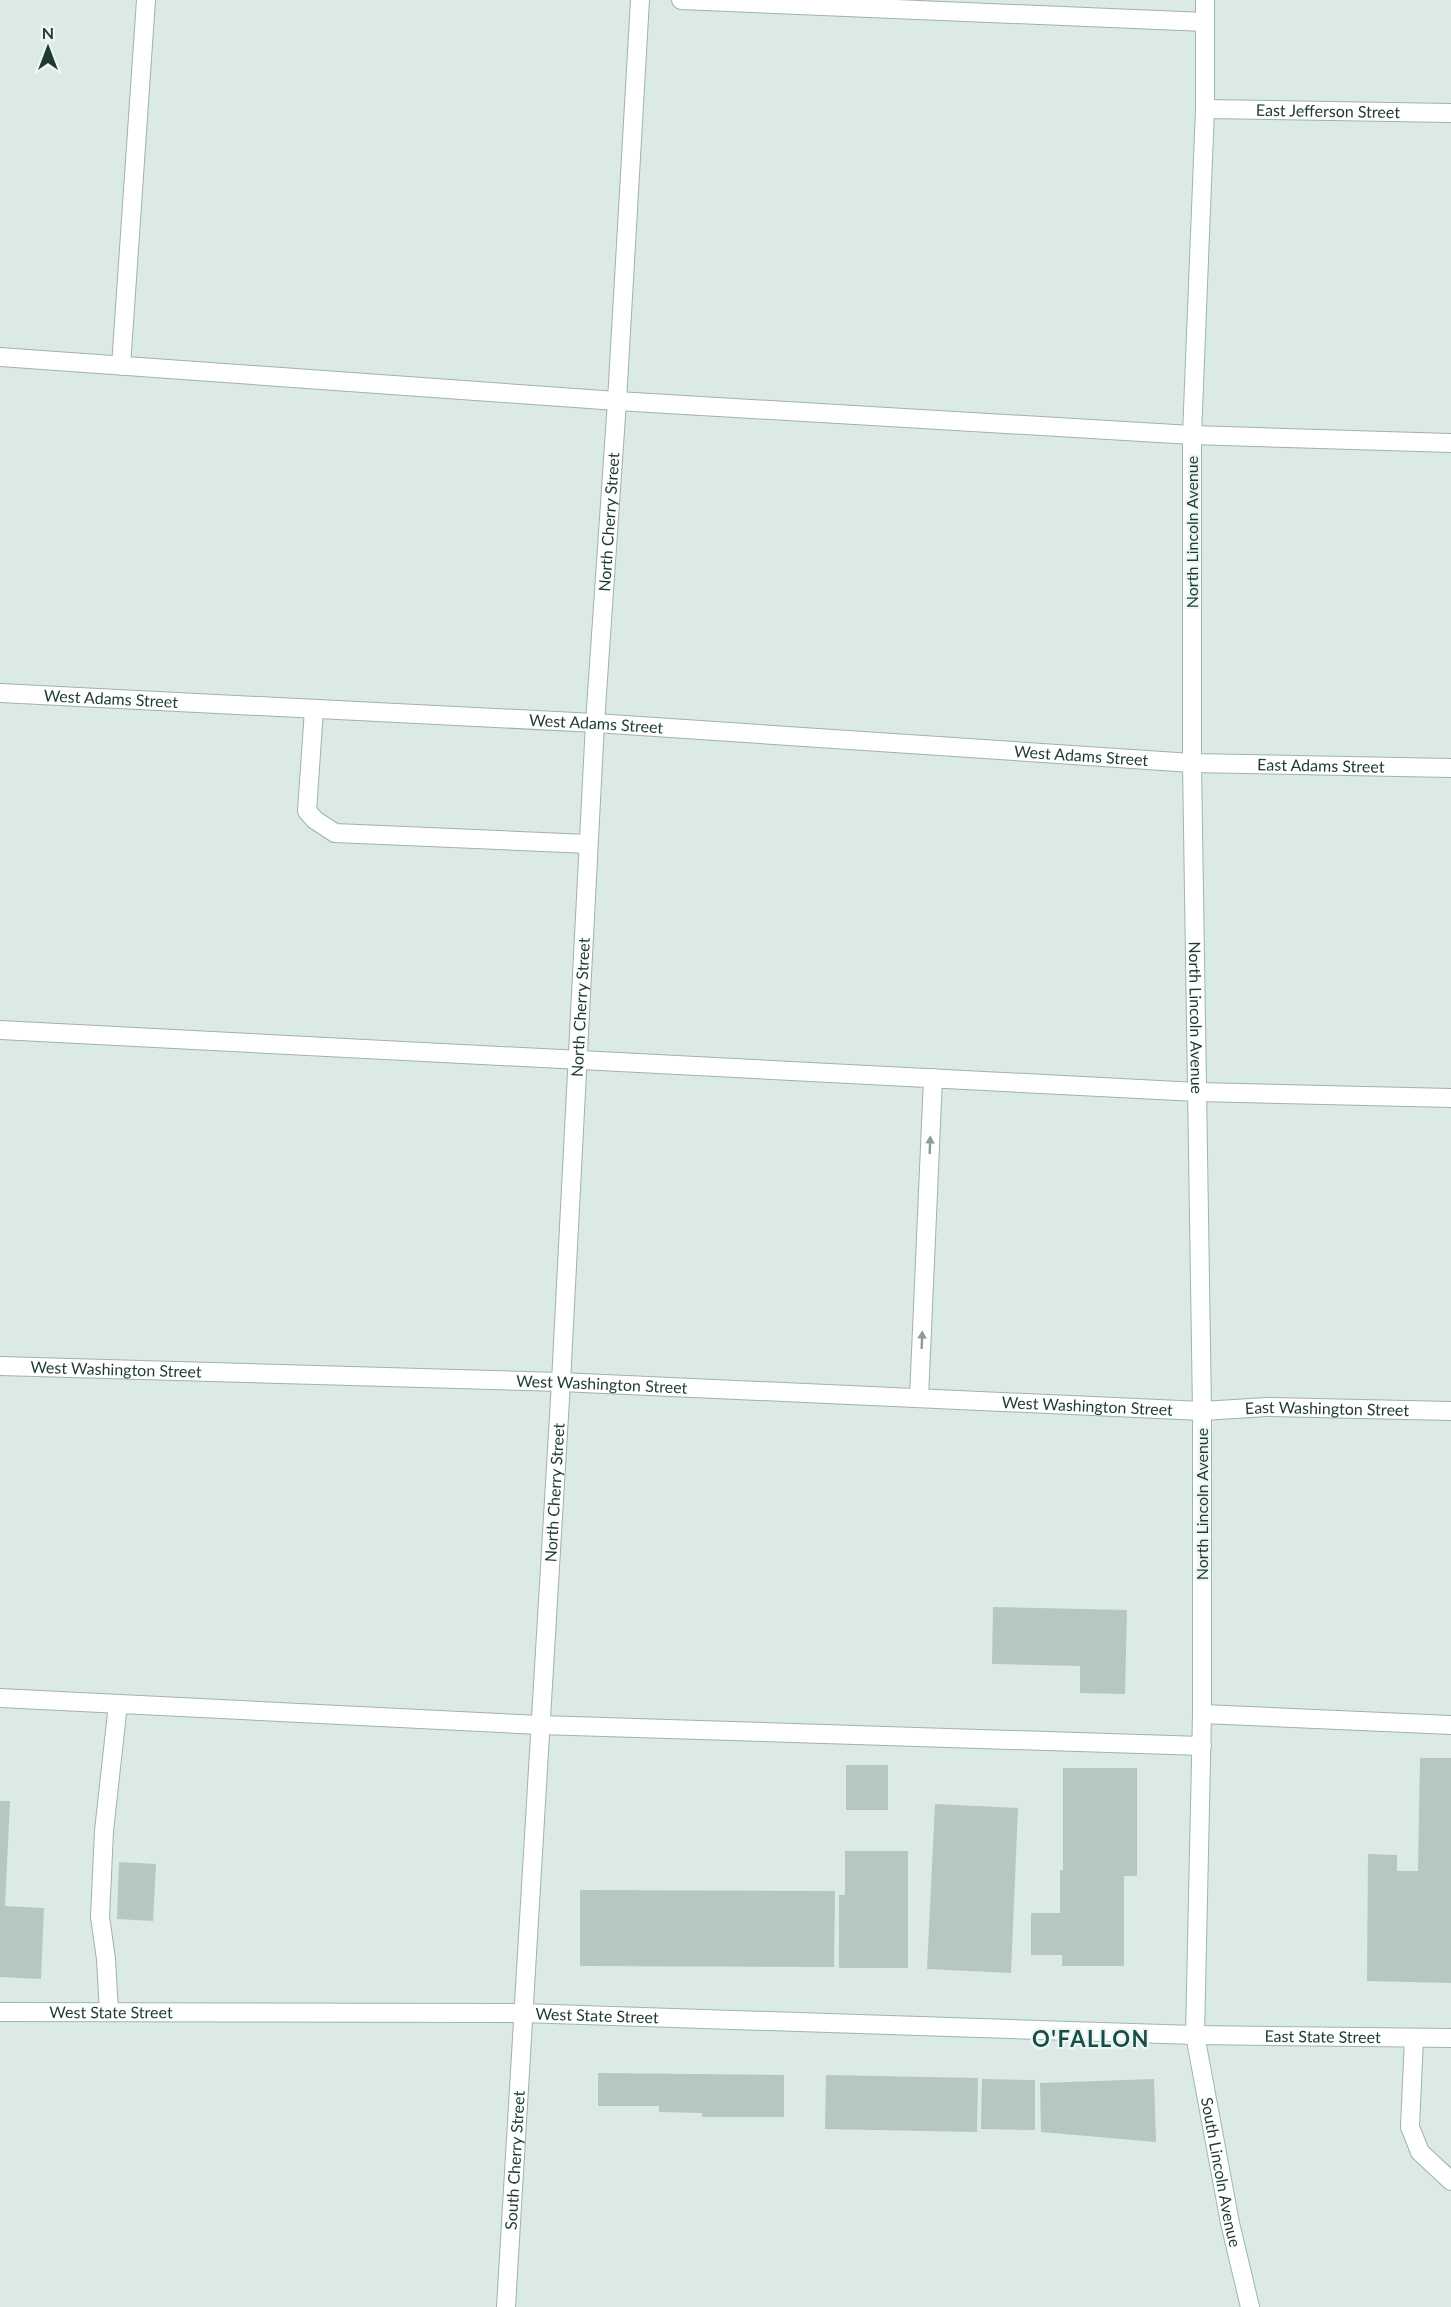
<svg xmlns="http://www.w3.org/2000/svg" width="1451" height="2307" font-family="Lato,sans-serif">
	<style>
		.building { fill: #b4c7c2 }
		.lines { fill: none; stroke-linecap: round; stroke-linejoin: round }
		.lane-casing { stroke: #9fb2ae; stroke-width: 20 }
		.street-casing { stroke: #9fb2ae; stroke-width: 20 }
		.secondary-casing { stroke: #9bb6b0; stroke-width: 20 }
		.lane { stroke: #fff; stroke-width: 18 }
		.street { stroke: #fff; stroke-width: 18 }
		.secondary { stroke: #fff; stroke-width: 18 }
		.oneway { fill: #8e9c9a }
		.labels { text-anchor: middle; stroke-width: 4.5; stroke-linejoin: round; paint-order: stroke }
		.street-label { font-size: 16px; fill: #1d3a36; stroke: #ecf6f3 }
		.district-label { font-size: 22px; font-weight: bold; letter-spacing: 1.5px; fill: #184d48; stroke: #ecf6f3 }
	</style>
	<rect width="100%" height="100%" fill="#dceae6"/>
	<path class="building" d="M993,1607L1127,1610L1125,1694L1080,1693V1666L992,1664Z
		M1420,1758H1451V1983L1367,1981L1368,1854L1397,1855V1871H1418Z
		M846,1765H888V1810H846Z
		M1063,1768H1137V1876H1124V1966H1062V1955H1031V1913H1060V1870H1063Z
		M0,1801H10L5,1906L44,1908L41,1979L0,1977Z
		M935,1804L1018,1808L1011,1973L927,1969Z
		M845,1851H908V1968H839V1895H845Z
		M119,1862L156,1864L153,1921L117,1919Z
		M580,1890L835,1891L834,1967L580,1966Z
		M598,2073L784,2075V2117H702V2113L659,2112V2106H598Z
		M826,2075L978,2078L977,2132L825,2129Z
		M982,2079L1035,2080V2130L981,2129Z
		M1154,2079L1156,2142L1041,2132L1040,2083Z"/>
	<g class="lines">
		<defs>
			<path id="lane" d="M0,357L617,401L1192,435L1451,443
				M121,366L146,0
				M314,710L307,811L315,820L335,833L588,844
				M0,1030L1197,1092L1451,1098
				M919,1398L933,1078
				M0,1698L540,1725L1202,1746
				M1202,1714L1451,1725
				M109,2012L106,1959L100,1917L104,1831L118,1704
				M1414,2038L1410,2127L1420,2152L1451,2181"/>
			<g id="street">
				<path d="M681,0L1205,22"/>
				<path id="s1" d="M1205,109L1451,113"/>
				<path id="s2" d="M0,693L595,723L1192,763L1451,768"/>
				<path id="s3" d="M0,1366L561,1382L1202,1411L1267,1407L1451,1411"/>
				<path id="s4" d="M506,2307L561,1382L595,723L617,401L640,0"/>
			</g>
			<g id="secondary">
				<path id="s5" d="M1205,0V109L1192,435V763L1202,1411V1714L1195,2035L1230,2223L1250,2307"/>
				<path id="s6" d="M0,2012L522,2013L1195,2035L1451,2038"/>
			</g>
		</defs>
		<use href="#lane" class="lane-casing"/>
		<use href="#street" class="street-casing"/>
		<use href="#secondary" class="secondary-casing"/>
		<use href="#lane" class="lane"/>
		<use href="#street" class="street"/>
		<use href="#secondary" class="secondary"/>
	</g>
	<defs><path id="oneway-solid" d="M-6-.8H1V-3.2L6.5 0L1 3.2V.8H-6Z" transform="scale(1.5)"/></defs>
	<g class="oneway">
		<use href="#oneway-solid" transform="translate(930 1145) rotate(-88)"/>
		<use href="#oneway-solid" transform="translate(922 1340) rotate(-88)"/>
	</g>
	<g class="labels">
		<g class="street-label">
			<text dy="6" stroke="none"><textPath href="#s1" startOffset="123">East Jefferson Street</textPath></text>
			<text dy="6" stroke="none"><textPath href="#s4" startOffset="1788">North Cherry Street</textPath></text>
			<text transform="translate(1192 532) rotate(-90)" y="6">North Lincoln Avenue</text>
			<text dy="6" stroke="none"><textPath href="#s2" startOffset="111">West Adams Street</textPath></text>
			<text dy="6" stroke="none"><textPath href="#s2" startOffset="597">West Adams Street</textPath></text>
			<text dy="6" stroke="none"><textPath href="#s2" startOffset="1083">West Adams Street</textPath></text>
			<text dy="6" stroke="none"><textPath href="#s2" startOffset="1323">East Adams Street</textPath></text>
			<text dy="6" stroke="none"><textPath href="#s4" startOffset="1302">North Cherry Street</textPath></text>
			<text dy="6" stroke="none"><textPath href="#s5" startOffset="1018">North Lincoln Avenue</textPath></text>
			<text dy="6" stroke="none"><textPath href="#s3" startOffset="116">West Washington Street</textPath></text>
			<text dy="6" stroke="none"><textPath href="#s3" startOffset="602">West Washington Street</textPath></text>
			<text dy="6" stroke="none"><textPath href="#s3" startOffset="1088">West Washington Street</textPath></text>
			<text dy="6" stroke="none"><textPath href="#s3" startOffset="1328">East Washington Street</textPath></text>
			<text dy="6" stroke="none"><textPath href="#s4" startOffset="816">North Cherry Street</textPath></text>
			<text transform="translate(1202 1504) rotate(-90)" y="6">North Lincoln Avenue</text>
			<text dy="6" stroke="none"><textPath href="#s6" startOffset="111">West State Street</textPath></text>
			<text dy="6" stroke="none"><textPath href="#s6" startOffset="597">West State Street</textPath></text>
			<text dy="6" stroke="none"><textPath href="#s6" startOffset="1323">East State Street</textPath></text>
			<text dy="6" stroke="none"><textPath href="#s4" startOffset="147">South Cherry Street</textPath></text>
			<text dy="6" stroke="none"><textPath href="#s5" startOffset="2175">South Lincoln Avenue</textPath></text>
		</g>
		<g class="district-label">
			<text x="1091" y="2047">O'FALLON</text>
		</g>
	</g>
	<g transform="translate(48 48)" stroke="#ecf6f3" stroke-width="4.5" paint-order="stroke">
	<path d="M0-4.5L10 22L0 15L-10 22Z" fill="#1d3a36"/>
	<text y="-9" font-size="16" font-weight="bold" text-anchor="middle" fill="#1d3a36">N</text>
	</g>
</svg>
